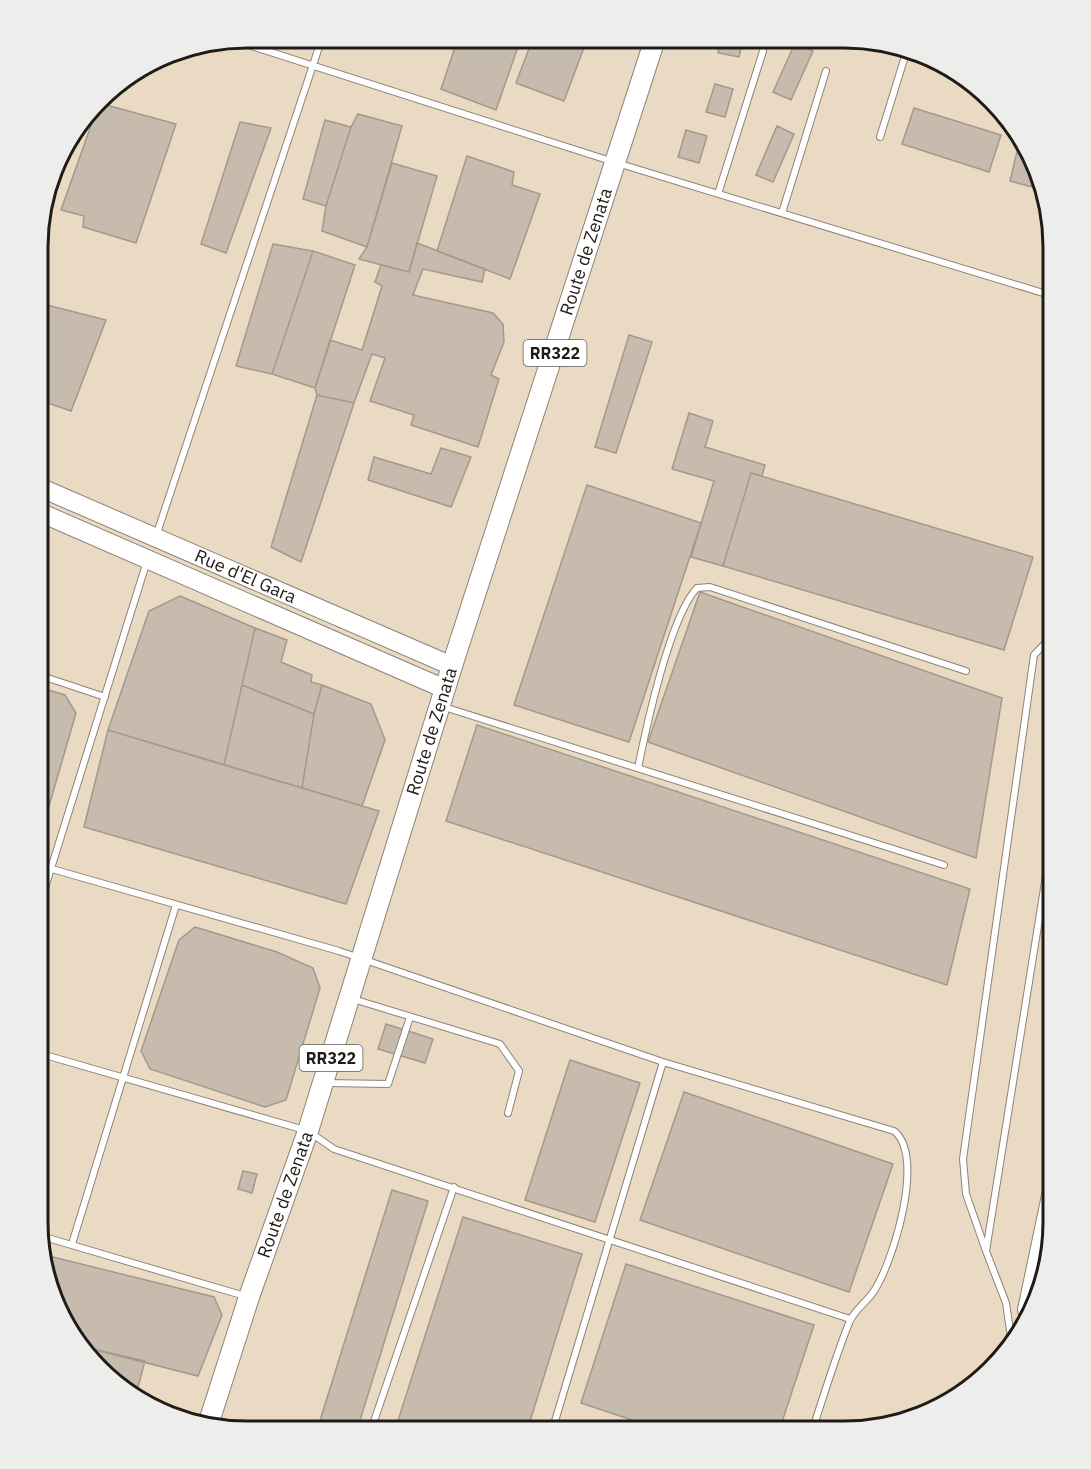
<svg xmlns="http://www.w3.org/2000/svg" width="1091" height="1469" font-family="'IBM Plex Sans',sans-serif">
	<style>
		.built { fill: #eadac4 }
		.building { fill: #c6bbad; stroke: #a3998b; stroke-width: 1.5 }
		.lines { fill: none; stroke-linecap: round; stroke-linejoin: round }
		.lane-casing { stroke: #8e8376; stroke-width: 8 }
		.secondary-casing { stroke: #8e8376; stroke-width: 20 }
		.primary-casing { stroke: #8e8376; stroke-width: 22 }
		.lane { stroke: #fff; stroke-width: 6 }
		.secondary { stroke: #fff; stroke-width: 18 }
		.primary { stroke: #fff; stroke-width: 20 }
		.labels { text-anchor: middle; stroke-width: 6; stroke-linejoin: round; paint-order: stroke }
		.shield { fill: #fff; stroke: #625f5c; stroke-width: 1.5 }
		.shield-label { font-size: 16px; font-weight: bold; fill: #1f1b16 }
		.street-label { font-size: 18px; fill: #1f1b16; stroke: #fff }
		.rim { fill: none; stroke: #1f1b16; stroke-width: 3 }
	</style>
	<rect width="100%" height="100%" fill="#efe4d5"/>
	<path class="built" d="M247,38L872,39L971,81L1032,154L1053,247V1236L1018,1339L937,1410L844,1431L220,1430L130,1396L59,1315L38,1222L39,219L65,143L109,89L179,49Z"/>
	<path class="building" d="M458,38H521L496,110L441,89Z
		M533,38H565L585,45L564,101L516,83Z
		M721,39H743L739,57L718,53Z
		M795,43L813,51L791,100L773,92Z
		M715,84L733,89L725,117L706,112Z
		M99,103L176,124L136,243L83,227L84,216L61,210Z
		M914,108L1001,135L989,172L902,144Z
		M358,114L402,126L367,247L322,231L326,206L351,127Z
		M325,120L351,127L326,206L303,199Z
		M240,122L271,128L226,253L201,244Z
		M777,126L794,134L773,182L756,175Z
		M686,130L707,136L699,163L678,157Z
		M1020,139L1032,154L1040,189L1010,181Z
		M467,156L514,172L512,185L540,194L510,279L437,251Z
		M392,163L437,176L409,272L359,259L367,247Z
		M417,243L485,269L482,282L423,269L413,295L493,313L503,324L504,342L491,375L499,379L478,447L411,425L414,415L370,401L385,358L372,354L354,403L317,395L315,388L330,340L362,350L382,286L375,282L381,265L409,272Z
		M273,244L313,251L272,374L236,366Z
		M313,251L355,265L315,388L272,374Z
		M39,303L106,320L71,411L39,400Z
		M629,335L652,342L616,453L595,447Z
		M317,395L354,403L301,562L271,547Z
		M689,413L713,421L705,447L765,465L762,476L751,473L723,566L691,557L714,481L672,469Z
		M441,448L471,457L451,507L368,480L374,457L431,474Z
		M751,473L1033,557L1004,650L723,566Z
		M587,485L701,523L629,742L514,705Z
		M700,592L1002,698L976,858L648,742Z
		M180,596L255,628L224,765L108,730L149,611Z
		M255,628L287,640L281,662L312,675L311,682L322,685L314,714L242,685Z
		M242,685L314,714L302,788L224,765Z
		M322,685L371,704L385,740L362,806L302,788L314,714Z
		M38,687L65,695L76,713L47,813H38Z
		M477,725L970,889L947,985L446,821Z
		M108,730L379,811L346,904L84,827Z
		M195,927L277,952L313,968L320,988L286,1100L265,1107L150,1069L141,1051L179,940Z
		M386,1024L433,1039L425,1063L378,1049Z
		M570,1060L640,1083L595,1222L525,1200Z
		M684,1092L893,1164L849,1292L640,1220Z
		M243,1171L257,1174L252,1193L238,1189Z
		M392,1190L428,1201L357,1430H317Z
		M463,1217L582,1254L527,1431L395,1430Z
		M45,1255L214,1297L222,1315L198,1376L88,1348L59,1315Z
		M626,1264L814,1325L779,1431H665L581,1403Z
		M88,1348L145,1361L135,1398L130,1396Z"/>
	<g class="lines">
		<defs>
			<path id="lane" d="M233,40L617,163L1053,296
				M880,137L906,53
				M718,194L763,51
				M782,213L826,71
				M156,536L322,38
				M39,675L105,697
				M441,706L944,865
				M638,768C646,728 670,616 697,588L710,587L966,671
				M38,865L339,951L663,1062L894,1131C926,1156 893,1262 874,1291C867,1302 853,1311 849,1323C835,1358 824,1395 812,1431
				M38,910L147,561
				M353,999L500,1044L519,1071L508,1113
				M38,1053L308,1131L334,1149L850,1319
				M326,1083L388,1084L410,1017
				M41,1236L245,1296
				M72,1244L176,905
				M986,1251L966,1194L963,1159L1034,655L1053,635
				M1012,1344L1006,1303L986,1251L1053,832
				M553,1427L569,1431
				M371,1430L454,1187
				M552,1431L663,1062"/>
			<g id="secondary">
				<path id="s1" d="M39,487L452,666"/>
				<path d="M39,512L445,689"/>
			</g>
			<g id="primary">
				<path d="M1028,1310L1053,1191"/>
				<path id="s2" d="M208,1425L249,1297L308,1131L452,666L655,39"/>
			</g>
		</defs>
		<use href="#lane" class="lane-casing"/>
		<use href="#secondary" class="secondary-casing"/>
		<use href="#primary" class="primary-casing"/>
		<use href="#lane" class="lane"/>
		<use href="#secondary" class="secondary"/>
		<use href="#primary" class="primary"/>
	</g>
	<g class="labels">
		<g class="shield">
			<rect x="523.5" y="340" width="63" height="26" rx="4.5"/>
			<rect x="299.5" y="1045" width="63" height="26" rx="4.5"/>
		</g>
		<g class="shield-label">
			<text x="555" y="359">RR322</text>
			<text x="331" y="1064">RR322</text>
		</g>
		<g class="street-label">
			<text dy="6" stroke="none"><textPath href="#s2" startOffset="1233">Route de Zenata</textPath></text>
			<text dy="6" stroke="none"><textPath href="#s1" startOffset="225">Rue d'El Gara</textPath></text>
			<text dy="6" stroke="none"><textPath href="#s2" startOffset="729">Route de Zenata</textPath></text>
			<text dy="6" stroke="none"><textPath href="#s2" startOffset="243">Route de Zenata</textPath></text>
		</g>
	</g>
	<path d="M0 0H1091V1469H0ZM247 48H844A199 199 0 0 1 1043 247V1222A199 199 0 0 1 844 1421H247A199 199 0 0 1 48 1222V247A199 199 0 0 1 247 48Z" fill="#ededec" fill-rule="evenodd"/>
	<path class="rim" d="M247 48H844A199 199 0 0 1 1043 247V1222A199 199 0 0 1 844 1421H247A199 199 0 0 1 48 1222V247A199 199 0 0 1 247 48Z"/>
</svg>
